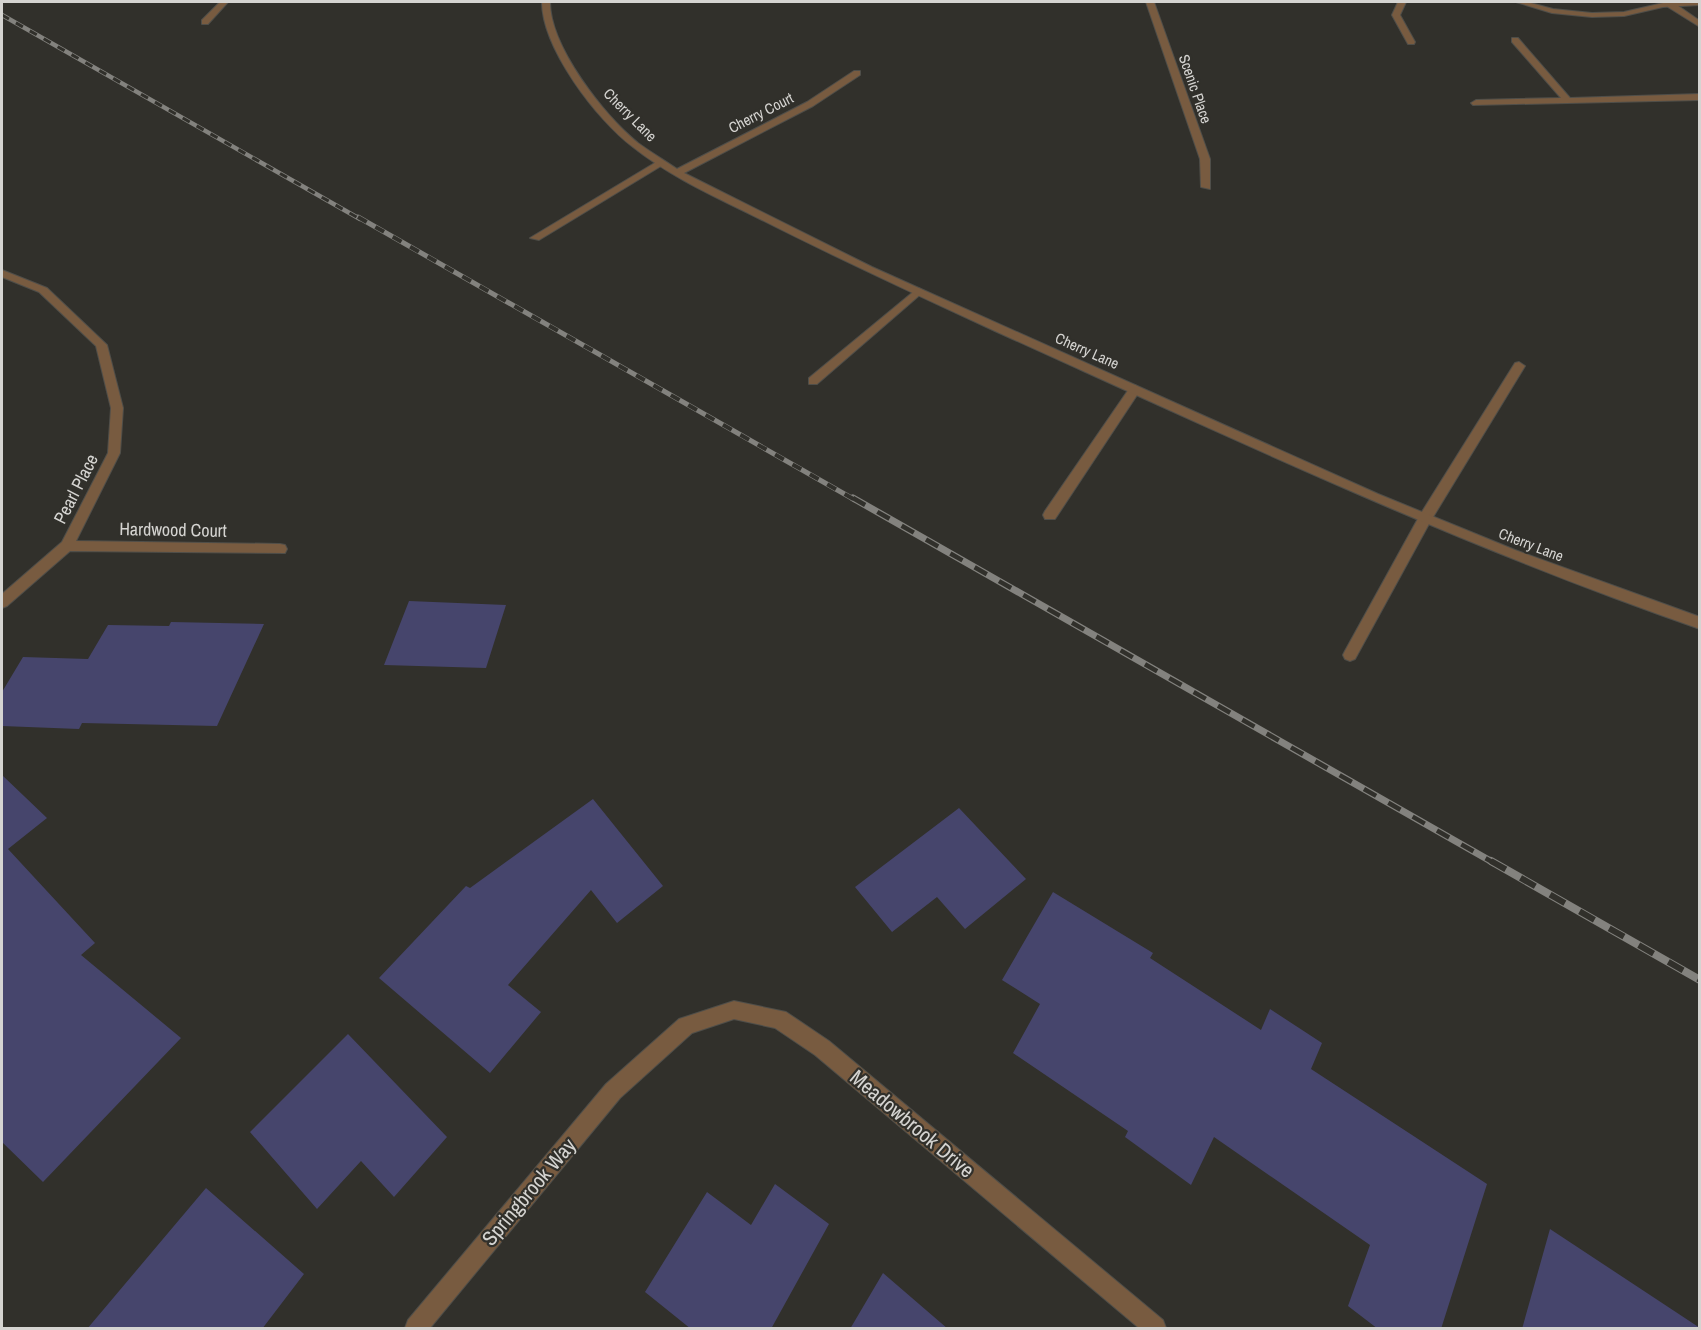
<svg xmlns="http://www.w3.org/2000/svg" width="1701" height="1330" font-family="'Archivo Narrow',sans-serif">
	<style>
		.building { fill: #46456c }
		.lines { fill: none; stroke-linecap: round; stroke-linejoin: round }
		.service-casing { stroke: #4f4e49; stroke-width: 2 }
		.minor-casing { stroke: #4f4e49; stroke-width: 2 }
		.service { fill: #785b40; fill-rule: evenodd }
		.minor { fill: #785b40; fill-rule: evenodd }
		.rail-far3-casing { stroke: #83827e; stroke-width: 4.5 }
		.rail-far2-casing { stroke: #83827e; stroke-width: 5 }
		.rail-far1-casing { stroke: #83827e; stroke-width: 7 }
		.rail-casing { stroke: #83827e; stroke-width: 8 }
		.rail-far3 { stroke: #31302b; stroke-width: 3; stroke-dasharray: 8; stroke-linecap: butt }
		.rail-far2 { stroke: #31302b; stroke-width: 4; stroke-dasharray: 10; stroke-linecap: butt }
		.rail-far1 { stroke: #31302b; stroke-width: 4.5; stroke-dasharray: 14; stroke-linecap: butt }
		.rail { stroke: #31302b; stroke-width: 6; stroke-dasharray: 17; stroke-linecap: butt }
		.labels { text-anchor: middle; stroke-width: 4.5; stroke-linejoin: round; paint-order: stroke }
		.far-street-label { font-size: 15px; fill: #d5d4d1; stroke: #31302b }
		.street-label { font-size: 18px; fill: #d5d4d1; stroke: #31302b }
		.near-street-label { font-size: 21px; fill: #d5d4d1; stroke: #31302b }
	</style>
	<rect width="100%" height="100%" fill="#31302b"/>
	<path class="building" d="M409,601L506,605L486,668L384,665Z
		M171,622L264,624L217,726L82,723L79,729L2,726V692L23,657L88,659L108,625L169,626Z
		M2,775L47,818L8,849L95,943L81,955L181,1038L43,1182L2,1142Z
		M593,799L663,886L617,923L591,890L508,985L541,1012L490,1073L379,978L466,886L470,888Z
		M959,808L1026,879L965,929L937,897L892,932L855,887Z
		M1053,892L1153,953L1150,958L1261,1030L1270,1009L1322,1043L1311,1069L1487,1184L1441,1329H1378L1348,1306L1370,1245L1214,1137L1191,1185L1125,1137L1128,1131L1013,1053L1040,1004L1002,980Z
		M348,1034L447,1137L394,1197L361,1161L317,1209L250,1132Z
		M775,1184L829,1224L771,1329H691L645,1292L707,1192L751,1225Z
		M206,1188L304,1274L262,1329H87Z
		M1550,1229L1700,1328V1329H1522Z
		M883,1273L948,1329H850Z"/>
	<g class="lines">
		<defs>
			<path id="service" d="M1398,2H1406L1400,15L1415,42L1414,44H1408L1392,15Z
				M1668,3H1674L1700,21V27L1668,7Z
				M1512,38H1518L1570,98L1700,94V100L1473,105L1471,103L1476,100L1561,98L1512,42Z
				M658,161L666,163L539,240L530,238Z
				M918,288L924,291L922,293L817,384H809V378Z
				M1519,362L1525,366L1430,522L1355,659L1350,661L1345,659L1343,655L1345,651L1420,515L1515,363Z
				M1135,385L1141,389L1055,519H1045L1043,515L1045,511L1131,386Z"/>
			<path id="minor" d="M220,2H228L208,24H202V20Z
				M542,2H550C550,47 604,115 638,143C650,152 664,160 677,169L807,102L854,71H860V75L813,106L684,173L872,267L1378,494L1515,550L1700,617V629C1458,545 1227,436 995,331C917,295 839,259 762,220C718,198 672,178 633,147C597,120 542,48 542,2Z
				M1146,2H1154L1210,159V189L1201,187L1200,159Z
				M1516,2H1527L1553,9L1592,13L1624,12L1663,3L1700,2V5L1663,7L1624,16L1592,17L1552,13Z
				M2,270L47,288L107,345L123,408L120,453L76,541L280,544L285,545L287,549L285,553L70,551L7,606L2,608V594L62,542L108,453L111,408L96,346L39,292L2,277Z
				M734,1001L786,1012L829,1041L1163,1320L1166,1328H1139L815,1055L775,1028L734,1019L692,1033L620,1098L430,1328H405L408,1320L606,1084L679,1019Z"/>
		</defs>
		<use href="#service" class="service-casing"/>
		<use href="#minor" class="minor-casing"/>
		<use href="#service" class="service"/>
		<use href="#minor" class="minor"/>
		<defs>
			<path id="rail-far3" d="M2,15L360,219"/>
			<path id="rail-far2" d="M358,217L855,500"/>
			<path id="rail-far1" d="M853,498L1494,863"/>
			<path id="rail" d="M1491,861L1700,980"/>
		</defs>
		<use href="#rail-far3" class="rail-far3-casing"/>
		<use href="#rail-far2" class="rail-far2-casing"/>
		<use href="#rail-far1" class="rail-far1-casing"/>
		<use href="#rail" class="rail-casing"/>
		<use href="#rail-far3" class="rail-far3"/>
		<use href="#rail-far2" class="rail-far2"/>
		<use href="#rail-far1" class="rail-far1"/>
		<use href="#rail" class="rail"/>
	</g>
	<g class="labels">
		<g class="far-street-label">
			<text transform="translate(1195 89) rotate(71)" y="5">Scenic Place</text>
			<text transform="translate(761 113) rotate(-27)" y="5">Cherry Court</text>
			<text transform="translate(630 115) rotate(45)" y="5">Cherry Lane</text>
			<text transform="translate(1087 351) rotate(24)" y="5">Cherry Lane</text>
			<text transform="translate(1531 545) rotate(21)" y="5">Cherry Lane</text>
		</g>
		<g class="street-label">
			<text transform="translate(76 489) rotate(-63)" y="6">Pearl Place</text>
			<text transform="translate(173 530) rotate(1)" y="6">Hardwood Court</text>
		</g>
		<g class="near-street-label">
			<text transform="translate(912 1124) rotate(40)" y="7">Meadowbrook Drive</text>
			<text transform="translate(529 1192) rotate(-50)" y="7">Springbrook Way</text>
		</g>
	</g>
	<rect width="1701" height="1330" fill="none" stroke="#d5d4d1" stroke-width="6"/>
</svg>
